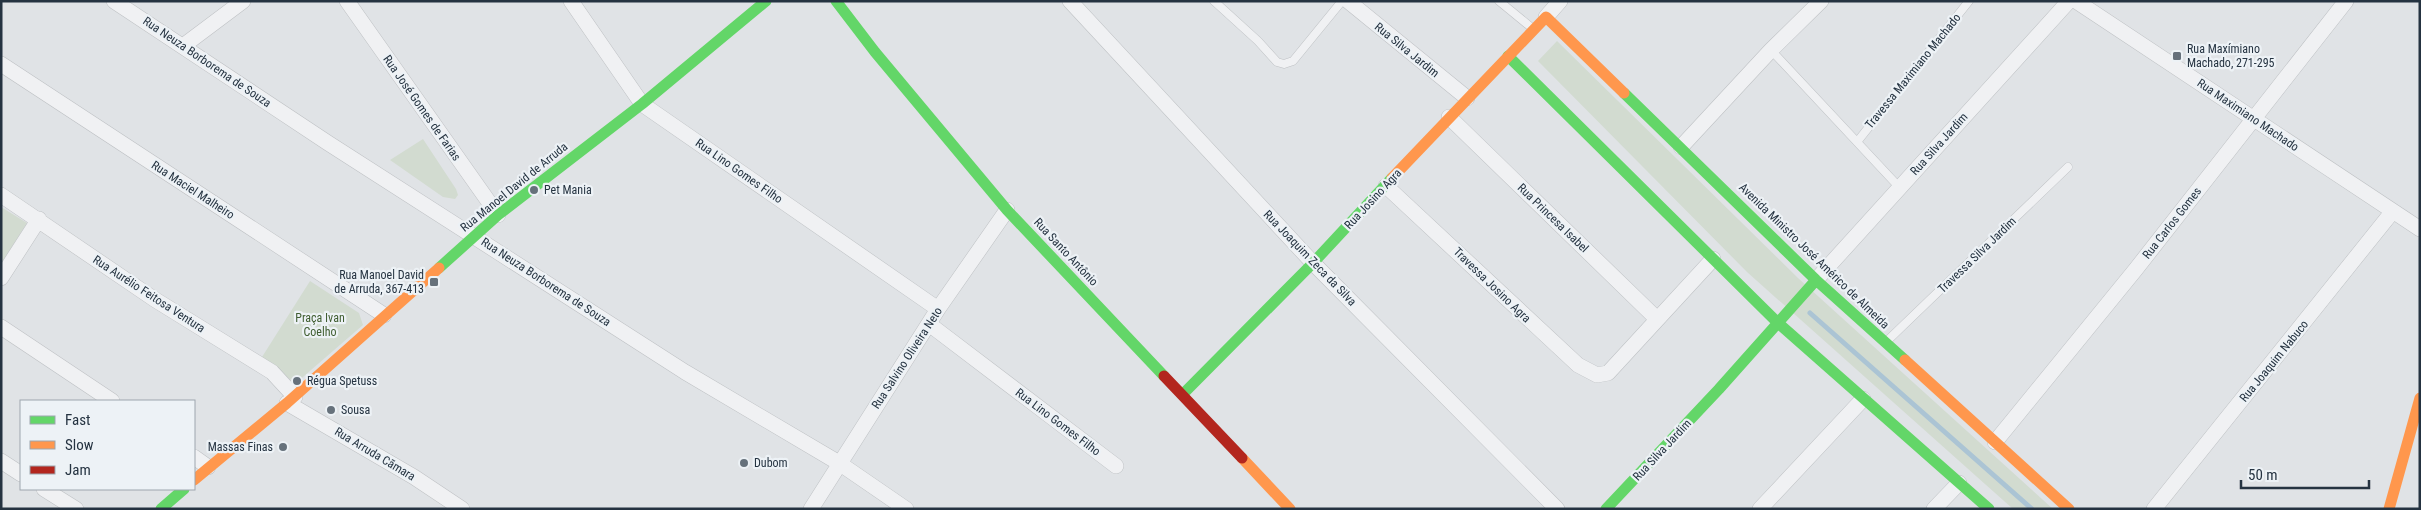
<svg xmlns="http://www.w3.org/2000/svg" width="2421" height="510" font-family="'Roboto Condensed',sans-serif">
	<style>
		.green { fill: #d2dbd0 }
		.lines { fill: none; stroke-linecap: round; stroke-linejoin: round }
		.stream { stroke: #abc4d4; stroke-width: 5 }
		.lane-casing { stroke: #bec1c4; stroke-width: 9 }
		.street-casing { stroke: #bec1c4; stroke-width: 16 }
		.lane { stroke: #f0f1f3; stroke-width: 8 }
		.street { stroke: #f0f1f3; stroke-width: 15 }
		.fast { stroke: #63d668; stroke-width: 11 }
		.slow { stroke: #ff974d; stroke-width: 11 }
		.jam { stroke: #b3261e; stroke-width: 11 }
		.poi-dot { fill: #66717b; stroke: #edf2f6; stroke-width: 2 }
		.labels { text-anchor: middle; stroke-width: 4.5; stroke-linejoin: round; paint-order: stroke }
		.poi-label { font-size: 12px; fill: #253341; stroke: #edf2f6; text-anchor: start }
		.street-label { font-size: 12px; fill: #253341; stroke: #edf2f6 }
		.park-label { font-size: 12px; fill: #405e31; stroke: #edf2f6 }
	</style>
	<rect width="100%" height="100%" fill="#e0e3e6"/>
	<path class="green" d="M1557,41L1798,278L2053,509H2013L1747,272L1538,61Z
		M423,139L456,189L458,195L455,199L443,197L390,160Z
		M1,207L27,223L1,264Z
		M310,281L359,313L363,325L296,383C282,375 274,365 262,357Z"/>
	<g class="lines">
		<path class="stream" d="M1810,313L2032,509"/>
		<defs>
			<path id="lane" d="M1214,1L1258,41L1277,62L1284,64L1293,61L1342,1
				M1499,1L1532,28
				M1771,50L1900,188
				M1857,142L1969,1
				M1887,341L2068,167"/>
			<path id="street" d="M114,1L328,143L685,372L839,463L906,509
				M347,1L498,215
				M571,1L642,104L938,309
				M1070,1L1313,263L1557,509
				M1348,1L1467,98
				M2076,1L2420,229
				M1546,17L1560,1
				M183,46L243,1
				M1,64L384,315
				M1449,117L1657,319
				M1681,147L1771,50L1821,1
				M1386,186L1578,365L1597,375L1608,373L1713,259
				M1,195L154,299L272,372L295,397
				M1,278L39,219
				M1816,280L2069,1
				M929,324L1116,466
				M1,327L112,401
				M287,403L414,477L462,509
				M1995,442L2136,269L2346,1
				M194,457L208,467
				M1,461L21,474
				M44,489L76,509
				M811,509L938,309L1007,210
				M1760,509L1863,399
				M1934,509L1959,483
				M2154,509L2393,211"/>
		</defs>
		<use href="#lane" class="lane-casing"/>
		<use href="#street" class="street-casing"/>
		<use href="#lane" class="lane"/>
		<use href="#street" class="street"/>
		<path class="fast" d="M836,1L875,52L1007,210L1164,376
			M1508,56L1778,323L1989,509
			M1624,93L1816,280L1905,360
			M439,268L498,215L642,104L766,1
			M1183,394L1313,263L1392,178
			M161,509L184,489
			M1606,509L1719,389L1816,280"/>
		<path class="slow" d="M1392,178L1546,17L1624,93
			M1905,360L2069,509
			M1242,458L1290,509
			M194,480L287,403L439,268
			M2389,509L2420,398"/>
		<path class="jam" d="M1164,376L1242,458"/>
	</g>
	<g class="poi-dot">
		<rect x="2172" y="51" width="10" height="10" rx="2.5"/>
		<circle cx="534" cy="190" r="5"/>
		<rect x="429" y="277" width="10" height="10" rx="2.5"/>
		<circle cx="297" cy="381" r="5"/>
		<circle cx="331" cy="410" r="5"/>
		<circle cx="283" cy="447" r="5"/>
		<circle cx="744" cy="463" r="5"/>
	</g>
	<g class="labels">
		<g class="poi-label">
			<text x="2187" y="53">Rua Maxímiano<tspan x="2187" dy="14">Machado, 271-295</tspan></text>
			<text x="544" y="194">Pet Mania</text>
			<text x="424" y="279" text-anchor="end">Rua Manoel David<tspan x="424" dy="14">de Arruda, 367-413</tspan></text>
			<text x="307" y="385">Régua Spetuss</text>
			<text x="341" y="414">Sousa</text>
			<text x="273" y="451" text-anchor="end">Massas Finas</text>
			<text x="754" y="467">Dubom</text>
		</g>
		<g class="street-label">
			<text transform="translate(1407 50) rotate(39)" y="4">Rua Silva Jardim</text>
			<text transform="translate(207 62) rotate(34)" y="4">Rua Neuza Borborema de Souza</text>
			<text transform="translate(1913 71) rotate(-51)" y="4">Travessa Maximiano Machado</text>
			<text transform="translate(422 108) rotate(55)" y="4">Rua José Gomes de Farias</text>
			<text transform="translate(2248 115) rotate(34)" y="4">Rua Maximiano Machado</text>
			<text transform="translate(1939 144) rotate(-48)" y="4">Rua Silva Jardim</text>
			<text transform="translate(739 171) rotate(35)" y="4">Rua Lino Gomes Filho</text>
			<text transform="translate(514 187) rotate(-39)" y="4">Rua Manoel David de Arruda</text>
			<text transform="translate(193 190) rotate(33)" y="4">Rua Maciel Malheiro</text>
			<text transform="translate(1373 199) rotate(-47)" y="4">Rua Josino Agra</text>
			<text transform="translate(1553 218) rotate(44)" y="4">Rua Princesa Isabel</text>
			<text transform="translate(2172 223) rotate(-52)" y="4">Rua Carlos Gomes</text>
			<text transform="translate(1066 252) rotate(47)" y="4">Rua Santo Antônio</text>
			<text transform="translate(1977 255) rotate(-44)" y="4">Travessa Silva Jardim</text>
			<text transform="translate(1814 256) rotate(44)" y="4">Avenida Ministro José Américo de Almeida</text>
			<text transform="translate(1310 258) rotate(46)" y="4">Rua Joaquim Zeca da Silva</text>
			<text transform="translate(546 282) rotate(33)" y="4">Rua Neuza Borborema de Souza</text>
			<text transform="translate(1492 285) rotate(44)" y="4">Travessa Josino Agra</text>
			<text transform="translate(149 294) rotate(33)" y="4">Rua Aurélio Feitosa Ventura</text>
			<text transform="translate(907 358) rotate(-57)" y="4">Rua Salvino Oliveira Neto</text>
			<text transform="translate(2274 361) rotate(-51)" y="4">Rua Joaquim Nabuco</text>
			<text transform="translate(1058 422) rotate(37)" y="4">Rua Lino Gomes Filho</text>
			<text transform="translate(1662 450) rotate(-47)" y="4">Rua Silva Jardim</text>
			<text transform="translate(375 454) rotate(31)" y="4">Rua Arruda Cãmara</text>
		</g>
		<g class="park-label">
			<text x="320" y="322">Praça Ivan<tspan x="320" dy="14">Coelho</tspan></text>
		</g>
	</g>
	<rect width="2421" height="510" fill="none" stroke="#253341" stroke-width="5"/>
	<rect x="20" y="400" width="175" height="90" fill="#edf2f6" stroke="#9da6ae"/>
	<rect x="30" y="416" width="25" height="8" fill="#63d668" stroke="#9da6ae"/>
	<text x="65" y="425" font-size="15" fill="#253341">Fast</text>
	<rect x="30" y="441" width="25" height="8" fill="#ff974d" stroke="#9da6ae"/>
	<text x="65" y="450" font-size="15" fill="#253341">Slow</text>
	<rect x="30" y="466" width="25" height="8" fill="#b3261e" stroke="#9da6ae"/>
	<text x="65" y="475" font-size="15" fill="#253341">Jam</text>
	<path d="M2241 480v8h128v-8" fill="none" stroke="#253341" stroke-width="2.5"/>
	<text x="2248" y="480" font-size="15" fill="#253341" stroke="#edf2f6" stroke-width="4" paint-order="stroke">50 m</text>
</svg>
